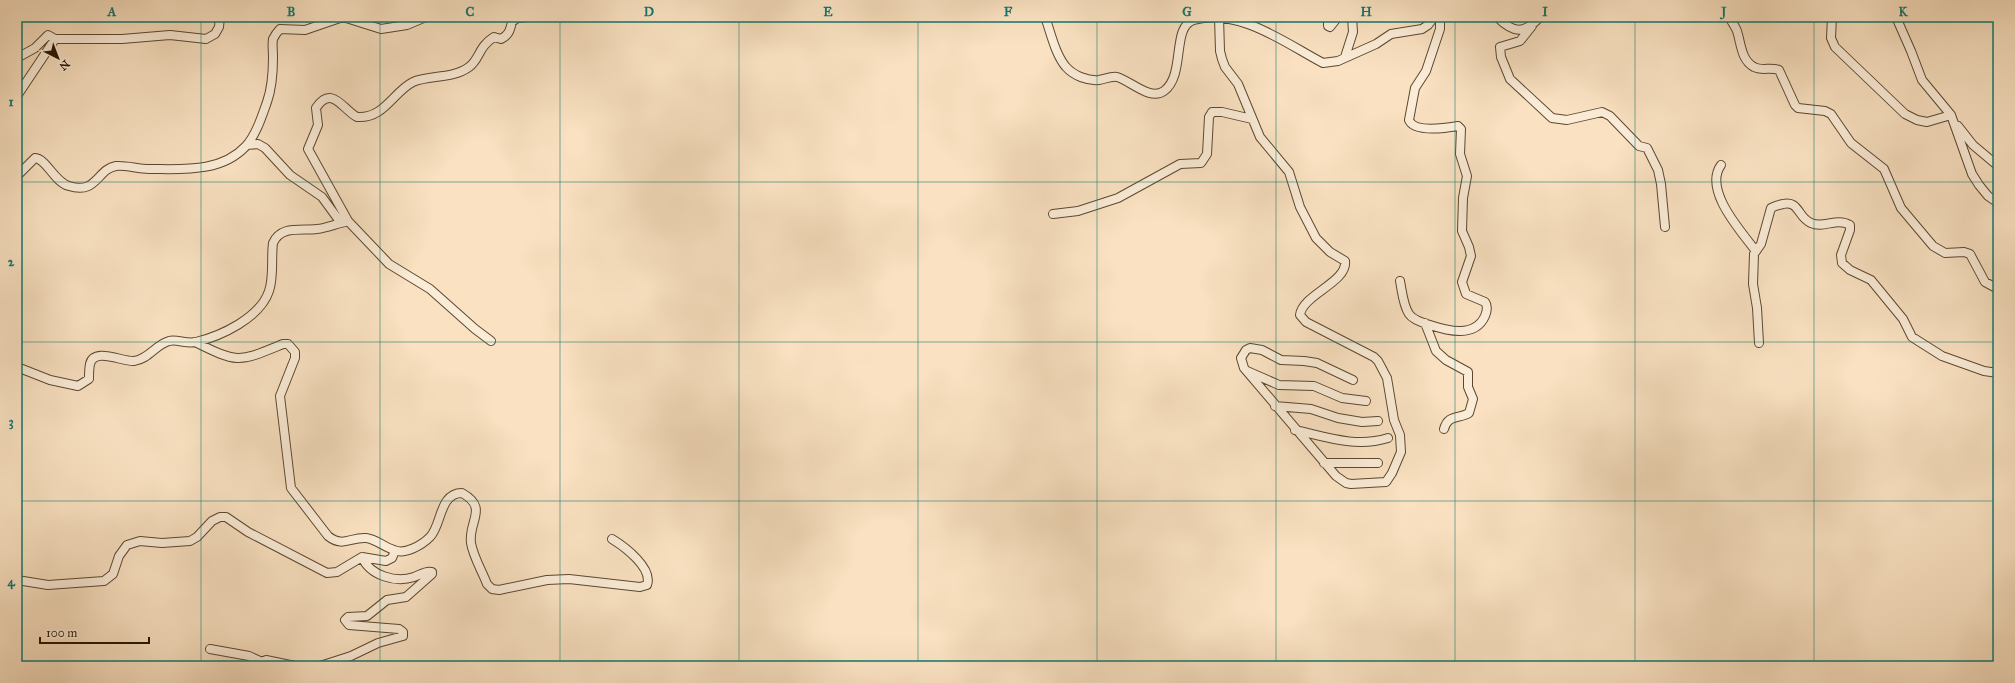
<svg xmlns="http://www.w3.org/2000/svg" width="2015" height="683" font-family="'IM FELL Great Primer',serif">
	<style>
		.lines { fill: none; stroke-linecap: round; stroke-linejoin: round }
		.street-casing { stroke: #5c4830; stroke-width: 10 }
		.street { stroke: #fbecd7; stroke-width: 8 }
		.grid { fill: none; stroke: #0f766e; stroke-width: 1; stroke-opacity: 0.55 }
		.neatline { fill: none; stroke: #0f766e; stroke-width: 1.5 }
		.grid-label { font-size: 13px; text-anchor: middle; font-weight: bold; fill: #0f766e }
	</style>
	<rect width="100%" height="100%" fill="#f9e1c1"/>
	<filter id="stains"><feTurbulence type="fractalNoise" baseFrequency=".005" numOctaves="4"/><feColorMatrix values="0 0 0 0 .2 0 0 0 0 .09 0 0 0 0 .02 0 0 0 .5 -.17"/></filter>
	<radialGradient id="worn" r=".72"><stop offset=".6" stop-color="#630" stop-opacity="0"/><stop offset="1" stop-color="#630" stop-opacity=".3"/></radialGradient>
	<g class="lines">
		<defs>
			<path id="street" d="M1045,17C1051,33 1055,54 1066,67C1074,76 1088,81 1099,80C1105,79 1111,76 1117,77C1131,81 1150,101 1164,91C1186,75 1171,26 1194,20C1240,8 1285,43 1323,63L1338,61L1376,44L1391,34L1422,29L1428,25L1434,17
				M1219,17L1220,51L1222,59L1225,67L1238,84L1260,137L1289,172L1300,207L1316,238L1330,252L1345,261C1348,282 1302,295 1300,315L1306,322L1374,357L1378,361L1387,378L1394,420L1400,435L1401,452L1392,473L1386,482L1351,484L1346,483L1336,476L1244,368L1241,358L1246,350L1250,348L1262,350L1281,360L1304,361L1317,363L1353,380
				M1328,17V26L1330,27L1338,17
				M1497,17C1514,34 1524,34 1540,17
				M1729,17C1732,22 1735,26 1737,31C1741,43 1741,60 1754,67C1761,71 1771,67 1779,70L1795,105L1798,108L1825,111L1831,114L1851,143L1884,169L1901,208L1933,246L1945,253L1964,252L1970,254L1985,282L1998,289
				M1832,17L1831,38L1835,47L1905,114L1917,120L1927,122L1951,115
				M1896,17L1911,51L1922,80L1951,115L1972,174L1979,185L1988,196L1998,203
				M1532,26L1520,41L1500,47L1501,57L1510,79L1552,118L1567,120L1602,112L1610,116L1639,146L1647,148L1658,170L1661,184L1665,227
				M1345,57L1353,32L1352,17
				M17,58L35,48L48,35L55,39
				M17,96L55,39H122L170,35L206,39L215,34L219,27L220,17
				M1958,126L1973,145L1998,166
				M247,145L258,144L265,148L290,175L322,197L341,223L345,222
				M1721,165C1703,190 1741,231 1755,250
				M17,176L35,158C47,159 54,182 69,186C97,195 97,169 116,166C126,165 138,169 149,169C182,169 221,173 246,146C256,135 262,116 267,102C272,88 273,71 273,57C273,51 272,44 273,39C275,35 277,32 280,29L305,30L343,17L381,29L407,25L426,17
				M1053,214L1078,211L1118,198L1180,164L1201,163L1207,154L1209,117L1212,112H1222L1252,119
				M1400,281C1402,291 1403,305 1409,314C1413,320 1423,323 1430,325C1448,331 1475,338 1485,316C1487,311 1488,306 1485,302L1466,294L1462,282L1471,256L1469,247L1462,231L1463,198L1467,176L1460,154L1461,129L1458,126C1446,128 1414,133 1409,120L1415,88L1426,71L1440,29V17
				M1425,323L1436,351L1446,360L1468,372V387L1473,399L1469,413C1459,419 1448,414 1444,429
				M491,341L475,329L430,289L389,264L348,221L308,149L318,125L316,108C332,84 343,110 357,117C384,119 393,92 413,82C428,75 453,79 469,67C480,59 478,47 494,37L501,39C509,35 510,30 512,22L517,18L529,17
				M195,342C239,364 239,362 283,344H288L295,352V358L280,396L291,488L328,536C343,548 350,537 366,538C376,539 384,547 394,550C405,555 422,545 430,537C442,525 439,493 462,493C489,508 468,521 471,543C473,556 482,571 487,584L492,589L499,590L547,580L569,579L640,587L647,585C653,568 625,547 612,539
				M1759,343L1757,308L1753,284L1754,254L1761,244L1771,208C1775,206 1778,205 1783,204C1799,200 1798,218 1811,223C1824,229 1836,217 1850,225V230L1841,255L1842,263L1850,270L1871,280L1903,319L1912,337L1942,356L1984,371L1998,373
				M17,367L50,380L78,386L89,379C89,374 89,369 90,364C94,347 123,362 134,361C149,359 155,345 169,341C177,339 186,344 196,342C221,336 260,318 269,291C274,277 271,258 273,243C281,225 301,231 317,229C326,228 333,225 341,223
				M1247,371L1279,385L1314,386L1342,398L1366,401
				M1275,406L1311,409L1338,418L1362,422L1378,421
				M1295,430C1326,437 1356,448 1388,438
				M1324,463H1378
				M17,580L48,585L104,581L113,574L119,556L127,545L140,541L162,543L190,541L197,537L212,521L220,517H226L248,532L327,573L337,572L362,557L386,561L392,558L395,551
				M210,649L249,656L262,662
				M264,666L262,662L266,660L295,666
				M320,666L351,656L378,643L403,636V632L399,629L349,625L345,620L348,617L367,616L387,600L406,597L432,574V572C426,570 420,575 414,577C396,583 370,576 362,557"/>
		</defs>
		<use href="#street" class="street-casing"/>
		<use href="#street" class="street"/>
	</g>
	<path class="grid" d="M201,17V666M380,17V666M560,17V666M739,17V666M918,17V666M1097,17V666M1276,17V666M1455,17V666M1635,17V666M1814,17V666M17,182H1998M17,342H1998M17,501H1998"/>
	<rect width="2015" height="683" fill="none" stroke="#f9e1c1" stroke-width="44"/>
	<g transform="translate(58 58) rotate(138)" stroke="#fbecd7" stroke-width="3" paint-order="stroke">
	<path d="M0-3L7 15L0 10L-7 15Z" fill="#281500"/>
	<text y="-6" font-size="11" font-weight="bold" text-anchor="middle" fill="#281500">N</text>
	</g>
	<path d="M40 637v6h109v-6" fill="none" stroke="#281500" stroke-width="2"/>
	<text x="46" y="637" font-size="12" fill="#281500" stroke="#fbecd7" stroke-width="3" paint-order="stroke">100 m</text>
	<rect x="22" y="22" width="1971" height="639" class="neatline"/>
	<g class="grid-label">
		<text x="112" y="16">A</text>
		<text x="291" y="16">B</text>
		<text x="470" y="16">C</text>
		<text x="649" y="16">D</text>
		<text x="828" y="16">E</text>
		<text x="1008" y="16">F</text>
		<text x="1187" y="16">G</text>
		<text x="1366" y="16">H</text>
		<text x="1545" y="16">I</text>
		<text x="1724" y="16">J</text>
		<text x="1903" y="16">K</text>
		<text x="11" y="106">1</text>
		<text x="11" y="266">2</text>
		<text x="11" y="426">3</text>
		<text x="11" y="586">4</text>
	</g>
	<rect width="100%" height="100%" filter="url(#stains)"/>
	<rect width="100%" height="100%" fill="url(#worn)"/>
</svg>
